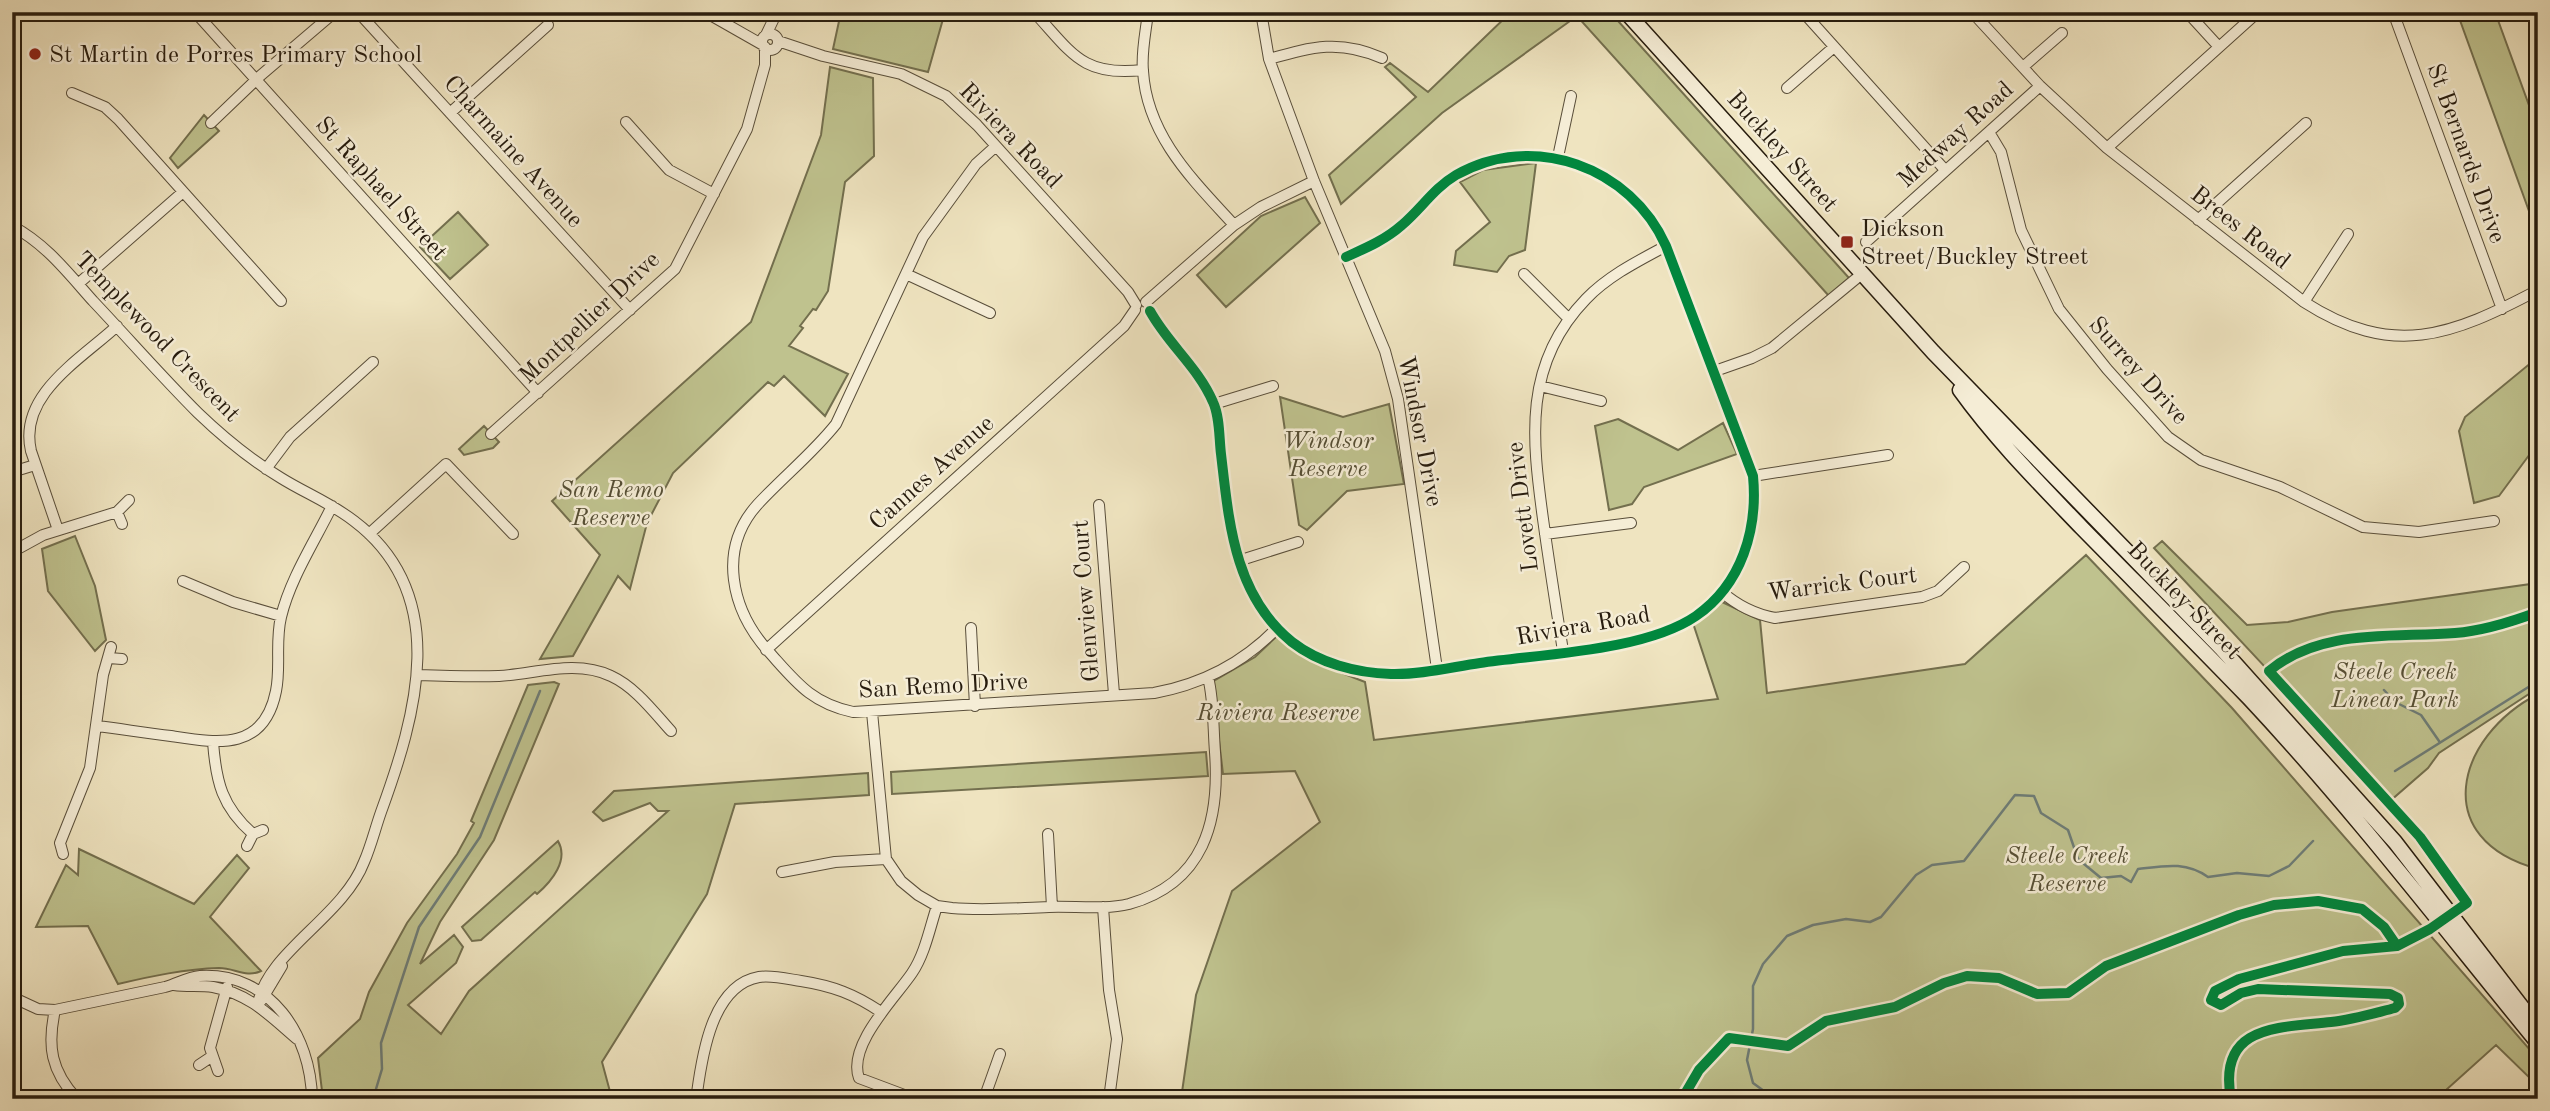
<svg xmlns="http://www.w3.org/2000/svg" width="2550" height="1111" font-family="'Old Standard TT',serif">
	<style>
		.green { fill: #bfc28e; stroke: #736f4e; stroke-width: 2 }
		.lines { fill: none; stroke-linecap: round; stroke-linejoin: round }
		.stream { stroke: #6e7c76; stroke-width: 2.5 }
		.street-casing { stroke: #594e3a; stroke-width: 12 }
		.secondary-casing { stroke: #271c0e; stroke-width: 17 }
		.street { stroke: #f5edd6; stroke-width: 10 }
		.secondary { stroke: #f5edd6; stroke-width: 14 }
		.cycleway-casing { stroke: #f5edd6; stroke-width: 15 }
		.cycleway { stroke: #00873e; stroke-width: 10 }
		.poi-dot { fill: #8f2418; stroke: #f5edd6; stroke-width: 2.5 }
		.labels { text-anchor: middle; stroke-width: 5; stroke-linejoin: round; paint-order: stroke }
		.poi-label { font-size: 24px; fill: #271c0e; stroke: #f5edd6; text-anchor: start }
		.street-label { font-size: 24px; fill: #271c0e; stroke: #f5edd6 }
		.park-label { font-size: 24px; font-style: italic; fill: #554e34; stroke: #f5edd6 }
	</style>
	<rect width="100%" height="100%" fill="#efe4c0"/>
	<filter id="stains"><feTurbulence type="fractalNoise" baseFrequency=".00286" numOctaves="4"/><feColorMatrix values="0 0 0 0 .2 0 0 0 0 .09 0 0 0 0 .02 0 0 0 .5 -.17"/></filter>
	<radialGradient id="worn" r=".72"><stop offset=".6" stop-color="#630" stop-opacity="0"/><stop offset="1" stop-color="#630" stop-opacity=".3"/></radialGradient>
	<path class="green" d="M841,12H945L928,72L833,49Z
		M1511,12H1610L1849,278L1829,296L1577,16L1442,113L1341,204L1329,175L1416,97L1385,67L1390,63L1428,92Z
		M2457,12H2495L2538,130V236Z
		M830,67L873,78L874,156L845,182L828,291L816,310L813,309L800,326L803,328L789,346L848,374L825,416L784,376L774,386L768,382L673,473L647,523L630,589L618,576L573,656L540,659L600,555L552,501L751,322L821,135Z
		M204,115L219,131L178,168L170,158Z
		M1536,163L1525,250L1509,256L1497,272L1454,265L1456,251L1490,222L1460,182L1483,170Z
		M1305,197L1320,223L1226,307L1197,275L1261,216Z
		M458,212L488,245L450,279L420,247Z
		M2538,357V443L2499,496L2474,503L2459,431L2465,417Z
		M1280,397L1343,417L1389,404L1404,484L1347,491L1307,530L1299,525Z
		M1618,419L1678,450L1723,423L1737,454L1644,487L1632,504L1609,510L1595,426Z
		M484,426L499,442L493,448L464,455L459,449Z
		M75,536L95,586L106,640L95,651L48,591L42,549Z
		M2162,541L2247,625L2288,622L2332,612L2538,583V688L2439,753L2428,768L2390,801L2154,548Z
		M2086,555L2232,708L2538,1059V1086L2496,1045L2436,1099H1181L1196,995L1232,891L1320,822L1295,771L1223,774L1212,682L1255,657L1277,636L1314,662L1365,682L1374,740L1718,699L1693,623L1720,601L1760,620L1767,693L1965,664Z
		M554,682L559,684L494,840L440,922L420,964L454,935L463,947L456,963L408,1005L441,1034L469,991L668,811H658L650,803L603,821L593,812L614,791L868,773L869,795L735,804L707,894L602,1062L612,1099H323L318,1058L360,1019L369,992L407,923L457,854L474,823L471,821L528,685Z
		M2538,694V869C2429,840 2455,737 2538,694Z
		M1206,752L1208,776L892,794L891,772Z
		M558,841C569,860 552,881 537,894L535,892L481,940L472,941L462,927Z
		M79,849L194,904L237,855L249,868L210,917L261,971C246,978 235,968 219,968C185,969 152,976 118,984L88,926L36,927L66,865L78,875Z"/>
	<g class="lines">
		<path class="stream" d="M2384,690L2395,702L2421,715L2439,741
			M2395,771L2538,681
			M373,1099L382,1069L381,1043L419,927L480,837L540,691
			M1775,1099L1753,1083L1747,1060L1753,1029V986L1763,964L1787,936L1813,925L1846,919L1870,922L1881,917L1916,875L1932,865L1964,861L2015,795L2034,796L2041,813L2068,830L2078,859L2101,878L2121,876L2131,882L2138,869C2164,866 2185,861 2208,877L2237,873L2269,876L2289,866L2313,841"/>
		<defs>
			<path id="street" d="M195,12L538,393
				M358,12L630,310
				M705,12L763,45
				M1034,12C1072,53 1082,77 1143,70
				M1148,12C1146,31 1141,52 1143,71C1147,136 1193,180 1234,225
				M1261,12L1269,59L1314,181L1385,351L1398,399L1437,669
				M1803,12L1945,170
				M1972,12L2040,86L2107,148L2304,302C2393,359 2451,336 2538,290
				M2187,12L2219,47
				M2393,12L2502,309
				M1719,14L1721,12
				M762 42a8 8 0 1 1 16 0a8 8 0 1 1-16 0Z
				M766,35L777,12
				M778,41L823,56L901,74L946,96L977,125L1128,292L1136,305
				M1269,59C1312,47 1339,39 1382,58
				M2023,67L2062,33
				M1787,88L1834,47
				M72,93L105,107L118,119L281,301
				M450,113L548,25
				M626,122L669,170L714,194
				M211,123L260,76L335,12
				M1989,132L2001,152L2021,230L2059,309L2107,369L2168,437L2201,460L2280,487L2363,527L2419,532L2494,521
				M996,146L976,164L923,237L836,424C813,453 784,476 758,504C717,549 731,610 769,652C796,682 811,703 853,712L1154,693C1203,684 1243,663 1277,628
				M2107,148L2258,12
				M1558,157L1571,96
				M2198,220L2306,123
				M12,226C46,244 68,273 93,301C128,338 162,377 198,413C223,437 251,460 281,478C305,493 331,503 354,521C452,595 416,716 381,812C375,829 371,846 364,862C343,917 267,952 258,1004
				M1866,242L2040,86
				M906,274L990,313
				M1524,274L1569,319
				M78,284L183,192
				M1146,302L1234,225L1261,207L1314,181
				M2304,302L2348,234
				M1150,311C1168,344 1198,367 1213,402C1220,417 1219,438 1221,454C1229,522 1234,595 1292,642C1319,663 1356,673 1391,674C1420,675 1452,667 1480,663C1542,654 1645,651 1696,616C1742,584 1758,529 1753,476L1666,246C1631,167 1533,131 1456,175C1434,188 1421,209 1402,225C1385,240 1366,248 1346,257
				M1715,371L1752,358L1772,348L1863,273
				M1540,386L1601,401
				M1214,404L1273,386
				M491,434L675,269L747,129L765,65V47
				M266,469L290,437L373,362
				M12,472L35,465
				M1753,476L1888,455
				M1099,505L1114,694
				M117,512L122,524
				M58,530L31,451C18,395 80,360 117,326
				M369,534L446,464L513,534
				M1545,534L1631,523
				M12,552L43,535L117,512L129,500
				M1238,561L1298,542
				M183,581L233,602L281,616
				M1722,592C1738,606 1754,614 1775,618L1922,597L1938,591L1964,567
				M971,628L975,706
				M766,650L1124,326L1135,310
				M1563,651C1556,607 1549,563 1543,519C1532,438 1523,364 1586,299C1608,276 1638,261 1666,246
				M109,658L122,659
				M417,675C444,676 472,677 499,676C535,674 576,659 611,676C635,687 653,711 671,731
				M872,712L886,859L901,881L918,895L937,906L952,908C984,911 1017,908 1049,907C1075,906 1104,910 1129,904C1204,883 1220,821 1215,752C1213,727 1214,701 1208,677
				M97,726C121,729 146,733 171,736C217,743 264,752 276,691C281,667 275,642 281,617C290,579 315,541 332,506
				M213,742C216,782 222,807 253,834
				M1048,834L1052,907
				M247,846L253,834L263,830
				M63,854L60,843L90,768L103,675L111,647
				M782,872L835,862L886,859
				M1103,907L1109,990L1117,1039L1109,1099
				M174,985C187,987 200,985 213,987C250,994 270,1016 297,1039
				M12,997L38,1009L55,1010C92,1002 128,995 165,987C177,984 187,977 200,976C271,972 311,1036 312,1099
				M261,1001L282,966
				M55,1010C47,1046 51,1071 77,1099
				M199,1065L211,1057
				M218,1071L210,1048L227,987
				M697,1093C702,1056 712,985 759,977C772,975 788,979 801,981C833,986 854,994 881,1012
				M915,1099L859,1078C847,1045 896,997 912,973C925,954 930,927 937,906
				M984,1099L1000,1054"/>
			<path id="secondary" d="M1626,12L1933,352L2221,648L2395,842L2538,1028
				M1960,390C1996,440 2039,483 2082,528C2138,585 2194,641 2249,698C2352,808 2443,927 2538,1043"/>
		</defs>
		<use href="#street" class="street-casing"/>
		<use href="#secondary" class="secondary-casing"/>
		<use href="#street" class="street"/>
		<use href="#secondary" class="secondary"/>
		<defs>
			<path id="cycleway" d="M1150,311C1168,344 1198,367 1213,402C1220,417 1219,438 1221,454C1229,522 1234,595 1292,642C1319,663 1356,673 1391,674C1420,675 1452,667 1480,663C1542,654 1645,651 1696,616C1742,584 1758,529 1753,476L1666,246C1631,167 1533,131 1456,175C1434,188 1421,209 1402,225C1385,240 1366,248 1346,257
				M2397,946L2430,929L2467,903L2420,837L2269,671C2321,628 2392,638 2455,633C2483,631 2511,622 2538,612
				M1682,1099L1699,1070L1729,1038L1788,1046L1826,1021L1895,1007L1944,983L1967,976L1999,978L2037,994L2068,993L2106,966L2239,915L2274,905L2318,901L2362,909L2384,927L2397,946L2343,951L2239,979L2215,991L2211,1000L2221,1005L2241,993L2258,989L2390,994L2398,998L2399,1004L2395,1008C2375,1013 2352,1020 2331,1022C2279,1028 2217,1024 2231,1099"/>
		</defs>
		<use href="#cycleway" class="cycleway-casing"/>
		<use href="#cycleway" class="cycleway"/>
	</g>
	<g class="poi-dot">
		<circle cx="35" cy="54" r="7"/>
		<rect x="1840" y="235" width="14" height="14" rx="3.5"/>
	</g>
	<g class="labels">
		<g class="poi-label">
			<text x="49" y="62">St Martin de Porres Primary School</text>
			<text x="1861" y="236">Dickson<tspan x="1861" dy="28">Street/Buckley Street</tspan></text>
		</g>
		<g class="street-label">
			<text transform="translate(1955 134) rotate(-42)" y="8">Medway Road</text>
			<text transform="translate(1011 135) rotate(46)" y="8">Riviera Road</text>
			<text transform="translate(514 151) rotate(48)" y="8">Charmaine Avenue</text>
			<text transform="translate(1783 151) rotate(48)" y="8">Buckley Street</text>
			<text transform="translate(2467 153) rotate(70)" y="8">St Bernards Drive</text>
			<text transform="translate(382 188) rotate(48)" y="8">St Raphael Street</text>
			<text transform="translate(2241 227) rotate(38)" y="8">Brees Road</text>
			<text transform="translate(589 317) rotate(-43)" y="8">Montpellier Drive</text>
			<text transform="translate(158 336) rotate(46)" y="8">Templewood Crescent</text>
			<text transform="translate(2139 370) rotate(48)" y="8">Surrey Drive</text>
			<text transform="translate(1421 431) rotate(79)" y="8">Windsor Drive</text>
			<text transform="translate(931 472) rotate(-42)" y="8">Cannes Avenue</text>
			<text transform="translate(1522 507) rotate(-97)" y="8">Lovett Drive</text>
			<text transform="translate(1842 583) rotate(-7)" y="8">Warrick Court</text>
			<text transform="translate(2185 600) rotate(46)" y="8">Buckley Street</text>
			<text transform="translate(1085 601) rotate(-94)" y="8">Glenview Court</text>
			<text transform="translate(1583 625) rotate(-10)" y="8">Riviera Road</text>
			<text transform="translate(943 685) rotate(-3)" y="8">San Remo Drive</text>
		</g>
		<g class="park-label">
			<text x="1328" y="448">Windsor<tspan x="1328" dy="28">Reserve</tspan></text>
			<text x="611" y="497">San Remo<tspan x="611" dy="28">Reserve</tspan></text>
			<text x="2395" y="679">Steele Creek<tspan x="2395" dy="28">Linear Park</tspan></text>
			<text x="1278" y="720">Riviera Reserve</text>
			<text x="2067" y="863">Steele Creek<tspan x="2067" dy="28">Reserve</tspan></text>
		</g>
	</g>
	<rect width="2550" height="1111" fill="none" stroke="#efe4c0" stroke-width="42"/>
	<rect x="14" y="14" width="2522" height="1083" fill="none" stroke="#271c0e" stroke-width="3.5"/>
	<rect x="21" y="21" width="2508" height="1069" fill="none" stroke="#271c0e" stroke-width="2"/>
	<rect width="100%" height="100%" filter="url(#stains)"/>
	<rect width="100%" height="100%" fill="url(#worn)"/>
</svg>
